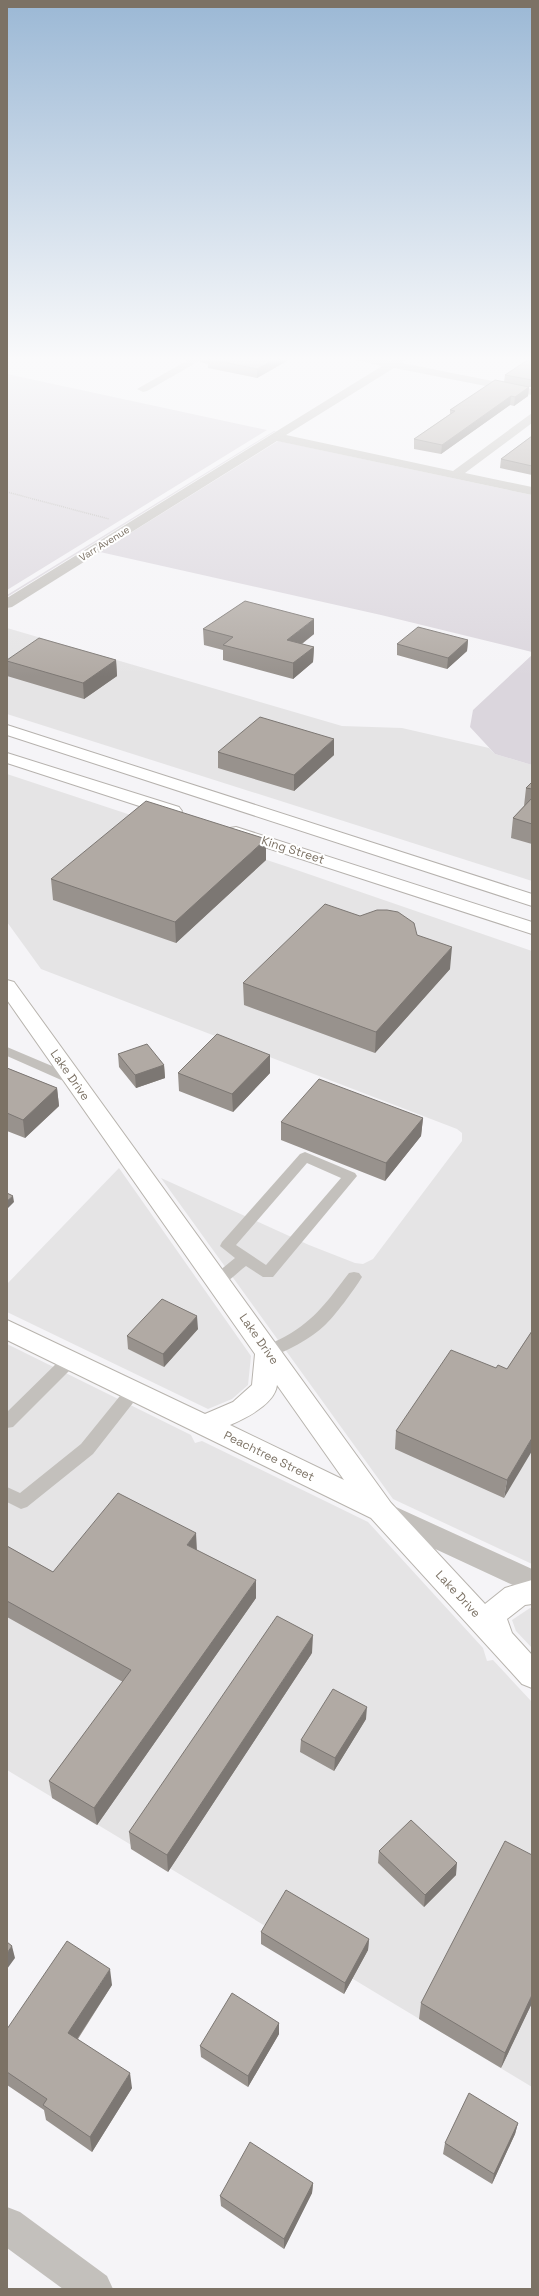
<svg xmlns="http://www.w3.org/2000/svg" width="539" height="2296" font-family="'Space Grotesk',sans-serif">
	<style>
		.built { fill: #e5e4e5 }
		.green { fill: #dbd6dd }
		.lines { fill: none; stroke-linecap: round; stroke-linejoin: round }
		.secondary-casing { stroke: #b8b4ae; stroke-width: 2 }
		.primary-casing { stroke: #b6b2ae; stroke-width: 2 }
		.path { stroke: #bcb9b6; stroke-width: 1.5; stroke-dasharray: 1 1; stroke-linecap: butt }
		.lane { fill: #c3c0bc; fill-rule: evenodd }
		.street { fill: #c3c0bc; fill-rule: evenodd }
		.secondary { fill: #fff; fill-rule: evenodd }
		.primary { fill: #fff; fill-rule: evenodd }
		.wall { fill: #98928d }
		.shaded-wall { fill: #7c7773 }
		.building { fill: #b1aaa4; stroke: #7c7773 }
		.labels { text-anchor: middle; stroke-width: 4; stroke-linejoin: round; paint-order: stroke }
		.far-street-label { font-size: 10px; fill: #7c7265; stroke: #fff }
		.street-label { font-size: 12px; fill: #7c7265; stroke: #fff }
	</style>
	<rect width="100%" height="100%" fill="#f5f4f7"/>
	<path class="built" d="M7,628L342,726L402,728L489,748L495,754L532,765V881L7,714Z
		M7,774L288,867L532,951V1564L393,1499L284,1348V1339L278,1340L161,1178L309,1245L355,1263L363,1264L373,1259L462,1141V1133L457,1129L41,969L7,922Z
		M119,1168L251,1356L248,1385L232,1399L208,1409L7,1312V1284Z
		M7,1344L191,1435L195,1443L202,1441L368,1522L483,1648L487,1661L493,1660L532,1702V2087L7,1770Z
		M530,1608H532V1648L516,1631L512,1620Z"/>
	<path class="green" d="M7,374L267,430L7,590Z
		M274,431H276L7,597V595Z
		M278,441L532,495V652L381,615L100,552Z
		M532,655V765L495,754L470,727L473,710Z"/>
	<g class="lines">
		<defs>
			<path id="secondary" d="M7,980L14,982L391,1503L485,1604L505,1588L532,1580V1604L525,1605L507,1619L512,1633L532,1655V1688L522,1684L371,1518L7,1340V1320L205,1414L233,1402L252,1385L255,1354L7,1000ZM277,1385L344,1480L230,1425C246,1418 275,1404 277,1385Z"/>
			<path id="primary" d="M7,725L532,894V906L7,735Z
				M7,753L179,807L182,811L179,815H167L7,763Z
				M236,827L532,922V934L230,836L227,832L230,828Z"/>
		</defs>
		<use href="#secondary" class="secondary-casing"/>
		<use href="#primary" class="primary-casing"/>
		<path class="path" d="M7,492L109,519"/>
		<path class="lane" d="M7,1047L78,1077L80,1080L78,1083H68L7,1056Z
			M305,1152L355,1173L357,1176L273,1277H263L246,1266C236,1273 225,1288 213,1284L210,1280L213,1276L235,1258L220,1246L222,1242L300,1154ZM307,1163L341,1178L266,1265L236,1245Z
			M354,1272L359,1273L362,1277C354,1290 335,1316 324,1326C314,1336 276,1360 262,1356L260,1352C265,1344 278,1341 286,1336C315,1320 329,1299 349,1273Z
			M70,1354L76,1356L78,1360L76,1364L13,1427L7,1428V1412L64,1356Z
			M134,1384L140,1386L142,1390L140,1394L93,1454L27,1507L21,1509L7,1502V1487L20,1493L81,1444L128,1386Z"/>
		<path class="street" d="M195,356H208L147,391L143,392L137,389Z
			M345,356H366L390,361L398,356H410L402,363L532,389V395L394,368L286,435L453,471L532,413V423L465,473L532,487V495L277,441L12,607L7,608V598L382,366L346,358Z
			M385,1502L532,1569V1594L375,1521L371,1513L375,1505Z
			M7,2207L20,2212L107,2276L113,2289H63L7,2248Z"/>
		<use href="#secondary" class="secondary"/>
		<use href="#primary" class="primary"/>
	</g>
	<path class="wall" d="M168,356H192L186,360Z
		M200,356H287V361L257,378L208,368V364L200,362Z
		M532,357V387H529L528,396L514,406L510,405L441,454L414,449V439L450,414V410L504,382L505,375Z
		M532,436V475L500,468L501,459Z
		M203,629L314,634L302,644L314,647L313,662L293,679L223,660V650L204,645Z
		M468,640L467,651L447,669L397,655V644Z
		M7,660H116L117,676L84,699L7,676Z
		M218,752L334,755L294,791L218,768Z
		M532,782V844L511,838L513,818L524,806L526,788Z
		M266,860L176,943L53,900L51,879Z
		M417,935L450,969L375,1053L244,1005L243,983Z
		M118,1054L164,1065L165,1078L136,1088L119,1067Z
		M7,1068L57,1088L59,1106L25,1138L7,1131Z
		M178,1073H270L233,1112L179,1091Z
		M423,1118L421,1136L385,1181L281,1140V1122Z
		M198,1329L164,1367L128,1349L127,1336Z
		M532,1331L504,1498L395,1449L396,1431L496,1368L507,1369Z
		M7,1546L53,1572L197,1550L256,1598L97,1825L52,1798L49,1781L123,1682L7,1617Z
		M312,1653L168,1872L131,1849L129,1832Z
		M366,1719L334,1771L300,1752L301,1740Z
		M379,1851L456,1875L424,1907L378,1863Z
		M261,1932L369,1939L368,1950L344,1994L261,1944Z
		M112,1985L78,2039L132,2088L92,2152L46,2120L44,2110L7,2085V2029Z
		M421,2003H532L501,2068L419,2019Z
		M279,2023V2034L248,2087L201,2057L200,2046Z
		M518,2123L515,2134L492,2184L443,2154L445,2143Z
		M313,2183L312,2193L284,2249L221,2206L220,2196Z"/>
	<path class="shaded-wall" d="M186,356H192L186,360Z
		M281,356H287V361L257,378V369Z
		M529,387L528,396L514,406L515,397Z
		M511,396L510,405L441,454L442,445Z
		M314,619V634L287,655V640Z
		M468,640L467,651L447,669L448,658Z
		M314,647L313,662L293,679V663Z
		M116,660L117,676L84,699L83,683Z
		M334,739V755L294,791V775Z
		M266,839V860L176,943L175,922Z
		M452,947L450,969L375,1053L376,1032Z
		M270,1055V1073L233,1112L232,1094Z
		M164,1065L165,1078L136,1088L135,1075Z
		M57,1088L59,1106L25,1138L23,1120Z
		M423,1118L421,1136L385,1181L386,1163Z
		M13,1196L14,1202L7,1209V1201Z
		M197,1316L198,1329L164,1367L163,1354Z
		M532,1438V1451L504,1498L507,1480Z
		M196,1533L197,1551L187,1545Z
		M256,1580V1598L97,1825L94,1808Z
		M313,1635L312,1653L168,1872L167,1855Z
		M367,1707L366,1719L334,1771L335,1758Z
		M457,1863L456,1875L424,1907L425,1895Z
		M369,1939L368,1950L344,1994L345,1983Z
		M12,1946L15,1958L7,1969V1953Z
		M110,1969L112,1985L71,2048L68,2033Z
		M532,1995V2003L501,2068L505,2053Z
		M279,2023V2034L248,2087V2076Z
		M130,2073L132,2088L92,2152L90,2137Z
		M518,2123L515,2134L492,2184L494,2174Z
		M313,2183L312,2193L284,2249V2239Z"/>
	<path class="building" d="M208,356H281L257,369L208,359L212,357Z
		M532,357V380L505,375Z
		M495,380L529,387L515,397L511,396L442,445L414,439L455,411L450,410Z
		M532,436V466L501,459Z
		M245,601L314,619L287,640L314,647L293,663L223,645L233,637L203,629Z
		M418,627L468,640L448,658L397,644Z
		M39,638L116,660L83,683L7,661V660Z
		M260,717L334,739L294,775L218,752Z
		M532,782V789L526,788Z
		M532,798V824L513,818Z
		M146,801L266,839L175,922L51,879Z
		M325,904L360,916L377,910H387L398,912L414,923L417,935L452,947L376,1032L243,983Z
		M217,1034L270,1055L232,1094L178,1073Z
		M147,1044L164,1065L135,1075L118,1054Z
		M7,1068L57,1088L23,1120L7,1113Z
		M319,1079L423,1118L386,1163L281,1122Z
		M7,1193L13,1196L7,1201Z
		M162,1299L197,1316L163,1354L127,1336Z
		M532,1331V1438L507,1480L396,1431L451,1350L496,1368L498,1365L507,1369Z
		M118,1493L196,1533L187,1545L256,1580L94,1808L49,1781L131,1670L7,1601V1546L53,1572Z
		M277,1616L313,1635L167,1855L129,1832Z
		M333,1689L367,1707L335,1758L301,1740Z
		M411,1820L457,1863L425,1895L379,1851Z
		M505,1841L532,1855V1995L505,2053L421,2003Z
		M286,1890L369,1939L345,1983L261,1932Z
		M67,1941L110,1969L68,2033L130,2073L90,2137L43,2105L47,2099L7,2072V2029Z
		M7,1942L12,1946L7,1953Z
		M232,1993L279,2023L248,2076L200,2046Z
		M469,2093L518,2123L494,2174L445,2143Z
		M250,2142L313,2183L284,2239L220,2196Z"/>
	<linearGradient id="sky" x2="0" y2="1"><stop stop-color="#9bb8d5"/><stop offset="0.53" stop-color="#fafafb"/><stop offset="1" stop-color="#fafafb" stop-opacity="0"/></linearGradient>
	<rect width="539" height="677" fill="url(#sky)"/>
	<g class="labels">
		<g class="far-street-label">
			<text transform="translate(104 543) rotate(-32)" y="4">Varr Avenue</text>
		</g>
		<g class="street-label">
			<text transform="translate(293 850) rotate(18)" y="4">King Street</text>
			<text transform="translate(70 1075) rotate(55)" y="4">Lake Drive</text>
			<text transform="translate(259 1339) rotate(55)" y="4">Lake Drive</text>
			<text transform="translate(269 1456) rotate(26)" y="4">Peachtree Street</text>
			<text transform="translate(458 1594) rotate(47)" y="4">Lake Drive</text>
		</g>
	</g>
	<rect width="539" height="2296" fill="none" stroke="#7c7265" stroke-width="16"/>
</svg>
